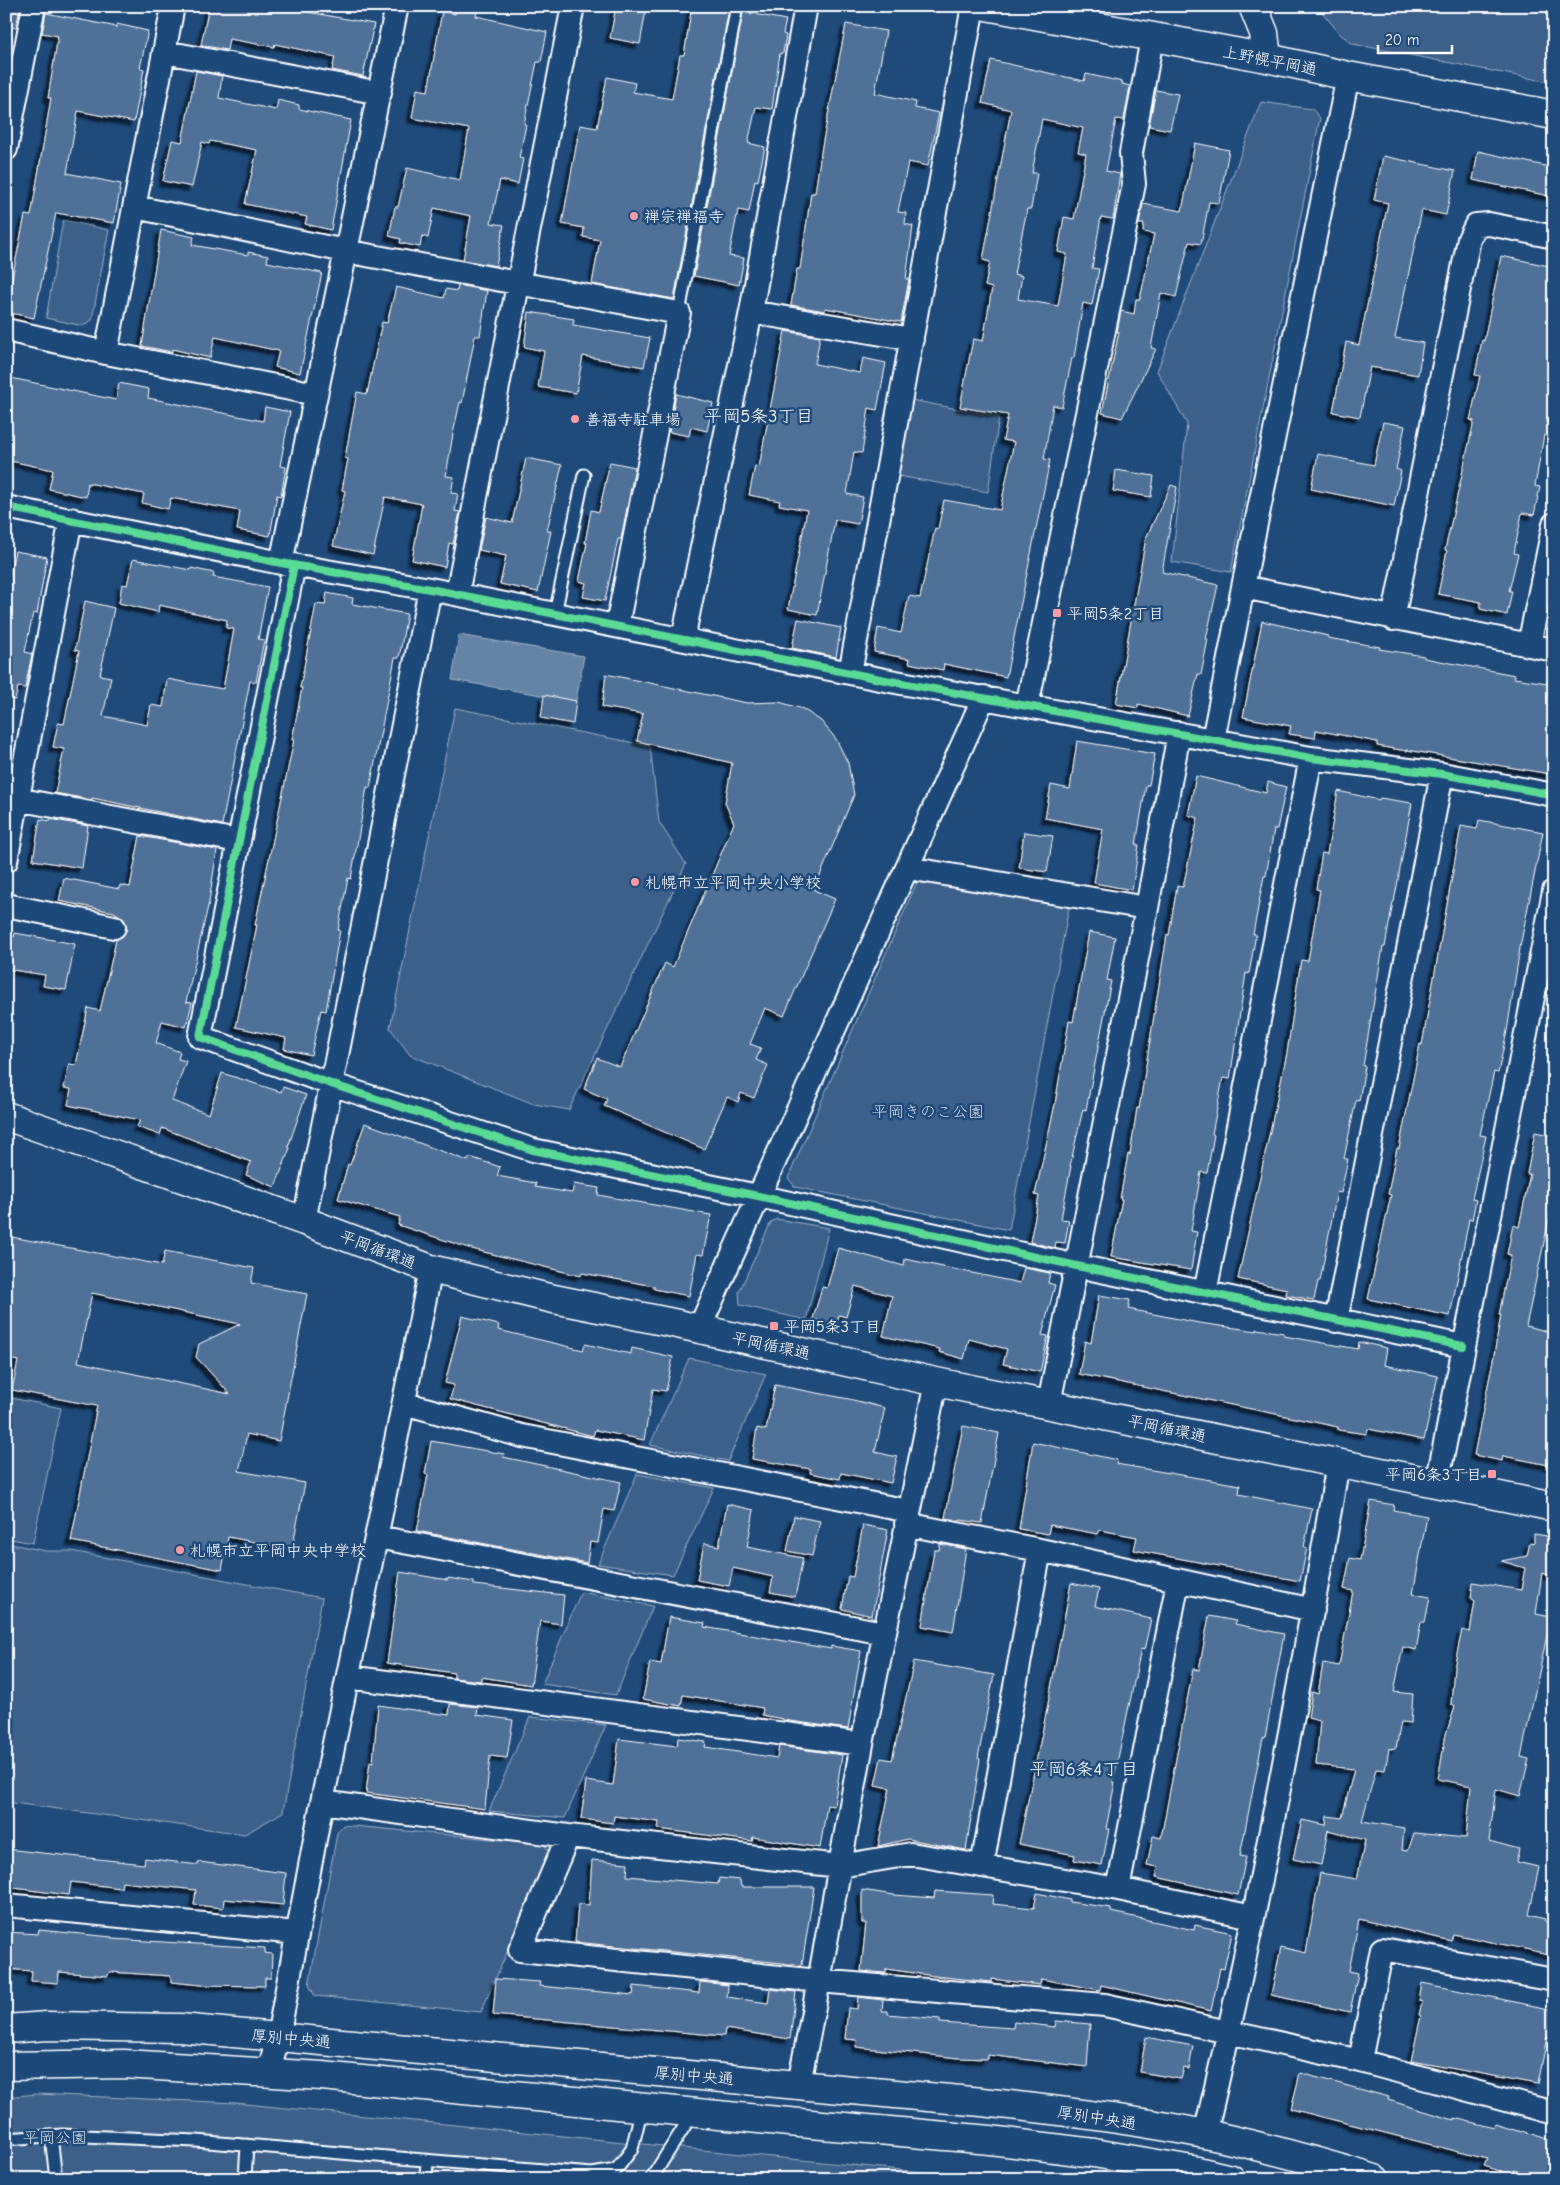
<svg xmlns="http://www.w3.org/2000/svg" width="1560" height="2185" font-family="'Comic Neue','Klee One',sans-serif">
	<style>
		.green { fill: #3c618b; stroke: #9eb0c5 }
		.water { fill: #6583a4; stroke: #a3b5c8 }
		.building { fill: #507197; stroke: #fff; fill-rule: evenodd; filter: url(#shadow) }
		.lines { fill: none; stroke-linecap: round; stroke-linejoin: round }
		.lane-casing { stroke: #fff; stroke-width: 15 }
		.street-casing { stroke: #fff; stroke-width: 26 }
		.secondary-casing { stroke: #fff; stroke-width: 31 }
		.lane { stroke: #1f4a7a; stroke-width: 11 }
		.street { stroke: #1f4a7a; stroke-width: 22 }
		.secondary { stroke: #1f4a7a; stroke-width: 28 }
		.cycleway-casing { stroke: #1f4a7a; stroke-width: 11 }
		.cycleway { stroke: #5adb95; stroke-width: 8 }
		.poi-dot { fill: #ff9aa2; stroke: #1f4a7a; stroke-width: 2 }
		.labels { text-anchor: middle; stroke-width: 5; stroke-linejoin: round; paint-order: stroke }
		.street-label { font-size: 16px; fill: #fff; stroke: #1f4a7a }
		.poi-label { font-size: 16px; fill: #fff; stroke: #1f4a7a; text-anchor: start }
		.park-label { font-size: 16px; fill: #d8dfe8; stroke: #1f4a7a }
		.neighbourhood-label { font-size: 18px; fill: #fff; stroke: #1f4a7a }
	</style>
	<defs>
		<filter id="shadow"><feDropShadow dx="-4.5" dy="4.5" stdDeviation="1" flood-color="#0009"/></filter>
	</defs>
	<rect width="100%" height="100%" fill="#1f4a7a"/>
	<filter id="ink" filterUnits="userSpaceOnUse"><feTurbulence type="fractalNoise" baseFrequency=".02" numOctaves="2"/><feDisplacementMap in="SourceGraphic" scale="10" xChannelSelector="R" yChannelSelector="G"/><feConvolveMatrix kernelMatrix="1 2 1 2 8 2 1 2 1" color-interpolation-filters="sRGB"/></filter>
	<g filter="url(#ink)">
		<path class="green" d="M1317,6H1554V83L1353,44L1340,34Z
			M1261,102L1312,109L1320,118L1231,572L1172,562L1187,424L1157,371Z
			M63,220L109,230L92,320L83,326L46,318Z
			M901,398L999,417L988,492L887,474Z
			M455,708L650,746L659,822L686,864L569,1110L534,1104L410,1055L390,1028Z
			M929,876L1070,902L1009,1230L795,1187L788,1178L917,882Z
			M777,1219L829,1228L806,1320L740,1305L739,1292L771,1222Z
			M689,1358L766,1374L728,1461L650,1445Z
			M6,1397L61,1408L33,1543L6,1538Z
			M637,1474L714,1488L673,1575L598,1564Z
			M6,1543L46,1551H71L322,1598L283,1812L245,1834L6,1802Z
			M581,1592L653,1606L616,1695L542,1684Z
			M530,1717L606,1725L565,1818L489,1811Z
			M343,1825L544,1844L550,1854L481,2012L315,1996L309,1985L337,1833Z
			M37,2094L236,2103L990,2179H6V2097Z"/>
		<path class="water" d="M459,635L584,656L576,701L452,680Z"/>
		<path class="building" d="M6,6L20,8L16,28L6,26Z
			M209,6H275L374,24L363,76L332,70L335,57L275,44L274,47L229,39L227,50L201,45Z
			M456,6H478L476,16L547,32L541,62H537L524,124L526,125L519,158L523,159L518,184L500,180L491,223L504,225L496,266L463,260L471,216L434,208L428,238L422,236L420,247L400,243L401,239L389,236L395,207H398L407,168L460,180L469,129L412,118L417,89L428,91L442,11L455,14Z
			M616,6L646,10L640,44L610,38Z
			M692,6H712L729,9L674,299L592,284L600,240L583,237L584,228L562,224L580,125L597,128L607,77L635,83L633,92L672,99L680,55H684Z
			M743,12L786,20L783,34L786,35L783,53H780L772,109L756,107L748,143L765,147L758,181L755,180L749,212L738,210L729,256L744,258L739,285L694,276Z
			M46,13L117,27V24L148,31L140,68L144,69L134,122L78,111L67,173L121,184L114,223L56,213L34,318L6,312V308L25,215L31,216L51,98H48L58,36L42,33Z
			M846,24L886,31L875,93L916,102L915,108L939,113L928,166L908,162L898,212L906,213L905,224L913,226L906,279H909L901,322L825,308V311L791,305L797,269H800L811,193H815L822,146Z
			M991,60L1084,81L1086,74L1123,82L1122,84L1130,86L1124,120L1116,119L1106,171L1120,174L1113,219L1101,217L1092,268L1099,269L1092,305L1083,303L1074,358H1072L1062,407L1053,405L1044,459L1050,460L1006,677L944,664L943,670L909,663L910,659L874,652L878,628L901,633L909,596L920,598L935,528L938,529L944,500L1000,510L1014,442L1003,440L1008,415L960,407L973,339L983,341L992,288L985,286L990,262L983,260L1011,110L982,103ZM1042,119L1083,128L1078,152L1086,154L1074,219L1064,217L1058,252L1067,254L1058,306L1018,299L1022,276L1014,274L1027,209H1031L1037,173H1032Z
			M196,71L222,76L219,98L276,110L278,100L299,105V109L351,120L331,230L305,224L307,217L245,204L257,150L210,141L209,144L202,142L192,187L163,181L172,140L182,142Z
			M1156,90L1178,94L1170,130L1149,126Z
			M1195,143L1229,150L1219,203L1209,202L1201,244L1189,242L1176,297L1161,293L1151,348L1156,349L1122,418L1102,413L1119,332H1117L1121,311L1134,314L1136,299H1140L1154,234L1143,232L1144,224H1139L1143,204L1182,211Z
			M1478,151L1554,168V197L1473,180Z
			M1383,156L1455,171L1446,215L1422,210L1395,338L1423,343L1418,375L1370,367L1360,417L1333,412L1346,342L1359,345L1388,203L1374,200Z
			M161,230L194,237L192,245L248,255V252L268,256L267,262L322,273L300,373L275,367L279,351L215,337L210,358L172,349V352L142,346Z
			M1501,256L1554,267V377L1548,408L1554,409V418L1550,436L1544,435L1535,486L1540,487L1534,515L1522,513L1514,553L1518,554L1509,591H1512L1507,615L1480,609L1481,602L1438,594L1447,551L1445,550L1474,421L1470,420L1480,376L1475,375L1482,340L1484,341Z
			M458,285L487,291L480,336H475L462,403L460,402L453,434L446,476L454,477L451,493L458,494L455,511L460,512L453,544L449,543L445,567L412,560L422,504L385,497L373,555L333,546L345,491L342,490L348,459L345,458L357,392L367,394L382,322L387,323L396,287L444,298L446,289L457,291Z
			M529,312L574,319L573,325L650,338L644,367L583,356L576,393L538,387L544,351L524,347Z
			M785,331L820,337L815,364L860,373L863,358L886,363L877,410L869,408L862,453L854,452L847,494L863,497L858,524L835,520L817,615L788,609L807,510L779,505L780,501L749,495L755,466L759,467Z
			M6,377L116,400L119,383L149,389L148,398L263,421L265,407L290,412L280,466L286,467L281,496L277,495L270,536L237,530L240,511L171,498L168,509L142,503L144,494L88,483L86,497L49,489L53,470L6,460Z
			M676,394L713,403L707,431L691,427L689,436L669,432Z
			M1383,422L1405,426L1396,469L1401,471L1394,506L1311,489L1318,454L1374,465Z
			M526,458L562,465L547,531H551L538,592L500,584L506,556L479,550L486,517L512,523Z
			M610,462L635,467L621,539H618L605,601L583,597L586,583L579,581L587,543H585L591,510L599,512Z
			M1116,470L1154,476L1151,497L1113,491Z
			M1171,485L1177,487L1162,572L1218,585L1206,639H1208L1201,675L1198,674L1188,716L1138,704V708L1116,704L1146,538Z
			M15,551L47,557L37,614L33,613L25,652L32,654L25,688L18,687L15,700L6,699V593Z
			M133,559L191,570V568L214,573L213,577L268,587L258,639L264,640L256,682L250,681L222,825L92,798V800L55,793L64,749L53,747L58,723L64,724L79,651L75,650L85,601L114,608L100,675L111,677L103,716L147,725L151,705L163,707L167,679L223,689L234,629L226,628L227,620L159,605L158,612L119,603L122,584L127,585Z
			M327,593L353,598L352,604L407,614L399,658H395L370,788L367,787L351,879L348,878L338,930H340L326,1011L321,1010L311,1055L284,1049L286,1038L236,1027L257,925H255L294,740H292L302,688H300L316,604L325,605Z
			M798,619L841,628L836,657L792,648Z
			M1262,621L1328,636V638L1380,647L1379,649L1424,656V658L1515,675L1514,678L1554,684V753L1550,774L1407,750V751L1377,746V742L1316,730L1315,738L1289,734L1291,726L1243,717Z
			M606,674L747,703L779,702L803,709L821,721L836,739L848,763L854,795L814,890L835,899L784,1016L765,1008L750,1044L761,1048L756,1060L768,1065L754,1098L741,1093L738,1102L727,1097L704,1149L604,1106L607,1099L584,1089L597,1058L620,1067L665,963L673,967L734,823L725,803L732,763L637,741L643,714L602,707Z
			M544,695L576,701L573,724L541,718Z
			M1077,741L1155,754L1149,785H1146L1136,845H1139L1132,890L1094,883L1103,829L1045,818L1051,785L1070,789Z
			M1196,776L1266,793L1268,782L1286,787L1277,829H1274L1266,876H1264L1253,934H1256L1249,974L1246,973L1230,1079L1223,1078L1212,1134L1214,1135L1207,1173L1201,1172L1191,1231L1197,1232L1191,1270L1111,1257L1122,1199H1120L1128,1154L1130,1155L1137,1108L1139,1109L1167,935H1169L1177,886L1183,887L1198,818L1188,815Z
			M1338,791L1379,800L1380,798L1412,803L1394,902H1393L1385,947H1383L1363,1066L1365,1067L1359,1101L1356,1100L1344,1159H1348L1341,1193L1337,1192L1320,1281H1318L1314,1300L1286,1295L1287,1289L1238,1279L1287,1053L1301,960L1308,961L1320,890L1316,889L1322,853L1327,854Z
			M40,819L50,821V819L88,826L82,868L33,860Z
			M1479,820L1543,832L1521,942L1507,1031L1498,1073L1494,1072L1480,1135L1486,1136L1472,1199L1476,1200L1472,1220L1469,1219L1450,1316L1368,1299L1391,1195L1388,1194L1397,1148L1399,1149L1420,1044L1422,1045L1461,826L1477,829Z
			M1024,832L1053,836L1047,872L1019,868Z
			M140,836L217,850L209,902L186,1002L192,1003L186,1027L162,1021L156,1043L180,1052L178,1059L186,1061L172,1101L209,1114L222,1073L281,1092L283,1087L306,1095L288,1147L290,1148L275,1187L246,1175L251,1162L162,1128L160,1135L137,1127L140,1120L68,1105L71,1089L64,1088L69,1064L76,1065L88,1008L100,1011L116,940L123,936L127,929L123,918L114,912L59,901L64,878L119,889L120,885L130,887Z
			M1089,932L1115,937L1107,980L1111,981L1086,1110L1083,1109L1070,1166H1071L1061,1219L1069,1220L1065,1243L1056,1242L1055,1248L1030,1242L1039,1196L1035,1195L1055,1104L1069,1021L1073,1022Z
			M15,933L75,944L66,990L43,986L45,975L6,969V935L14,937Z
			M365,1123L468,1161L470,1157L500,1167L497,1176L536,1183L535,1187L572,1193L574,1184L599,1188L598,1195L711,1215L703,1255L697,1254L689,1296L654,1289V1286L582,1273L581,1276L472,1249L398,1225L400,1217L338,1199L348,1164L350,1165Z
			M1535,1132L1554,1136V1196L1526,1326L1554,1333V1466L1503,1456L1502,1461L1474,1455L1494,1355L1501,1315H1499L1511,1255L1507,1254L1513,1225L1519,1227L1530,1174H1527Z
			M6,1236L162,1265L165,1251L254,1268L251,1283L307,1294L279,1441L247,1434L239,1471L305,1483L292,1549L228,1537L222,1570L71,1541L97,1406L12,1390L18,1361L6,1358ZM92,1293L240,1324L199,1344L196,1357L230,1394L78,1362Z
			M838,1248L904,1266L905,1259L1020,1283L1024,1268L1050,1273L1048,1283L1055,1285L1042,1335L1048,1336L1040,1372L1003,1364L1007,1349L969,1339L964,1359L939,1352L940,1349L883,1336L892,1296L855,1286L846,1317L839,1315L836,1326L813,1319L822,1287L827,1288Z
			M1099,1295L1130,1300L1128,1309L1199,1323L1257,1331V1329L1284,1333V1336L1358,1349L1359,1342L1387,1348L1384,1365L1438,1376L1424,1440L1368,1429L1367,1434L1338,1430V1427L1281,1415L1079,1374L1085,1341L1091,1343Z
			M462,1316L499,1325L498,1330L583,1350L585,1344L631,1354L632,1348L673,1357L666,1391L653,1389L644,1440L595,1430L593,1436L450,1399L454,1385L445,1383Z
			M775,1385L849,1399L885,1408L875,1452L897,1457L891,1483L841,1473L840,1479L810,1473L811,1469L752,1459L757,1428L766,1430Z
			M963,1426L999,1433L982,1523L945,1518Z
			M431,1441L504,1454L503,1457L621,1482L614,1511L604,1509L598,1543L590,1542L587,1563L417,1531L428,1475L425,1474Z
			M1033,1442L1117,1460L1116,1464L1240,1485L1239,1494L1312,1509L1304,1547L1307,1548L1300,1581L1134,1550L1137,1537L1100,1530L1098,1534L1050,1525L1048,1534L1019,1529Z
			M1371,1501L1394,1505L1393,1510L1427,1516L1413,1594L1430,1597L1425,1622H1421L1416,1650L1403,1647L1394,1692L1413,1694L1411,1723L1401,1722L1396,1748L1389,1749L1385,1770L1376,1769L1362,1821L1404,1828L1402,1850L1408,1851L1414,1833L1466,1838L1471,1786L1438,1779L1446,1734L1455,1707L1451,1704L1454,1668L1462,1630L1470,1632L1475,1601L1471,1598L1473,1582L1521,1590L1525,1568L1501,1561L1527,1556L1530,1542L1534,1543V1534L1554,1537V1577L1542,1573L1536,1614L1551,1617L1521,1757L1529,1759L1520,1796L1496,1789L1489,1841L1519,1849L1516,1862L1539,1867L1529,1915L1545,1919L1544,1921L1554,1924V1955L1453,1934L1451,1941L1359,1919L1349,1971L1358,1973L1350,2012L1271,1995L1281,1947L1306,1953L1320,1873L1357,1879L1365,1840L1328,1830L1321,1865L1293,1859L1302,1820L1326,1825L1327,1816L1342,1818L1354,1769L1316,1765L1320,1721L1308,1718L1312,1692L1318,1694L1323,1663L1339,1666L1353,1591L1344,1589L1350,1558L1360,1560Z
			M727,1504L754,1510L747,1547L803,1558L795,1597L770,1592L773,1577L733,1568L729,1586L697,1580L704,1543L719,1546Z
			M794,1516L820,1521L812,1556L787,1551Z
			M863,1525L888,1530L872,1616L842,1609L848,1576L853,1577Z
			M940,1544L966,1549L953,1632L922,1626L934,1550H939Z
			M400,1572L448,1580V1578L474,1582V1585L564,1595L561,1624L540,1621L531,1685L481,1677V1681L454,1678V1673L387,1663Z
			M1071,1583L1099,1589L1095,1606L1151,1619L1144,1650L1141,1649L1113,1782H1115L1106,1829H1109L1102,1865L1074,1860L1075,1855L1019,1844L1047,1709Z
			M1209,1616L1236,1621L1235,1624L1284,1634L1265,1738H1263L1240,1856L1246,1857L1238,1895L1156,1877L1158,1867L1147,1865L1153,1836L1161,1838L1193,1669L1199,1670Z
			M669,1617L705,1623L704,1627L831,1649V1646L861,1651L848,1729L783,1720V1719L762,1715L763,1708L683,1695L681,1706L643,1699L650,1662L661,1664Z
			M914,1661L994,1675L978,1758L980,1759L966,1850L908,1839L878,1846L890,1788L875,1785L881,1758L892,1760Z
			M450,1704L478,1707L477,1715L513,1720L507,1758L490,1756L485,1809L366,1793L370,1761L373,1762L378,1705L449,1715Z
			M678,1738L706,1742L705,1747L777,1758L779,1746L842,1755L834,1806L827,1805L820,1848L753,1837L752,1841L658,1829L659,1822L614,1816L613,1823L581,1819L586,1781L613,1785L619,1739L677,1746Z
			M6,1849L144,1864L145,1858L198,1865L199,1862L286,1873L283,1905L224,1899L223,1908L194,1905L196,1890L122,1882L121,1888L71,1882L69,1895L6,1887Z
			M592,1860L628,1863L627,1876L718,1884L719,1878L740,1880L741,1887H814L802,1965L575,1942L578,1904L589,1905Z
			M862,1890L894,1895L934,1898L935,1891L993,1895L992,1904L1034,1908L1037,1893L1070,1900V1902L1111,1908V1912L1194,1930L1195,1925L1232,1933L1224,1969L1220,1968L1211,2011L1101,1985L1100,1990L1041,1979L1040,1985L992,1979V1982L935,1976L886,1969V1973L861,1971L866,1923H862Z
			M39,1930L112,1937V1939L265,1948V1953L272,1954L271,1978H265V1986L201,1985L171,1982V1976L109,1972L108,1976L59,1972L58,1983L31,1981L32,1971L6,1969V1932L38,1934Z
			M496,1979L540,1982L539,1986L633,1995L634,1986L699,1993L700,1982L728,1985L727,1997L768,2003L770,1989L796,1992L790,2039L725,2029L724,2036L493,2015Z
			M1422,1983L1554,2010V2039L1547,2038L1538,2084L1411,2061L1421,2016L1419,2015L1422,2002L1419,2001Z
			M858,1997L883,2000L882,2011H888V2014L940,2019V2023L1013,2028L1014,2022L1055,2027L1056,2021L1090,2024L1087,2067L988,2055V2059L959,2058L856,2047L857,2040L845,2039L848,2008L857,2009Z
			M1146,2037L1193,2046L1189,2069L1184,2068L1181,2079L1140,2072Z
			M1300,2073L1389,2097L1388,2100L1454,2120V2118L1495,2128L1496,2124L1554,2142V2179H1541L1514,2170L1513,2175L1484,2166L1487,2159L1291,2109Z"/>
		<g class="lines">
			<defs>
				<path id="lane" d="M679,313L737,6
					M555,614L584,475
					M51,2136L56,2179
					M6,2139L62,2135L196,2141L592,2174L616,2170L632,2149L642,2107
					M245,2179L247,2145
					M426,2179L427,2160
					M651,2179L693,2113"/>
				<path id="street" d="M165,52L380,93
					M6,149L34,6
					M135,207L345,251L679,313L617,626
					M751,312L912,339
					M6,330L106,353L316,394
					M106,353L173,6
					M6,507L281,563L430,589L885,680L1311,758L1442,774L1554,795
					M281,563L397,6
					M294,565L200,1037L331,1084L533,1150L758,1196L1077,1266L1463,1346
					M1243,587L1554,650
					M457,594L573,6
					M1393,619L1469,239L1476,225L1489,224L1554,237
					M683,639L751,312L806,6
					M1529,645L1554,524
					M850,673L973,6
					M1027,706L1134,184L1131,153L1152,38
					M1213,740L1243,587L1348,76
					M6,797L238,841
					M6,861L71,519
					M908,868L1147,908
					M6,905L114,927
					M304,1221L430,589
					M1205,1293L1311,758
					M1336,1321L1442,774
					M699,1329L984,697
					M404,1403L522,1436L909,1511
					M1049,1404L1147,908L1179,733
					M1437,1484L1554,891
					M906,1524L1040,1550L1313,1610
					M377,1537L884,1633
					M348,1677L862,1744
					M322,1802L568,1836L840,1866L911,1854L1118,1889L1253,1917
					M568,1836L520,1950L819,1981L1105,2005L1360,2061L1554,2113
					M982,1866L1040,1550
					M1118,1889L1178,1581
					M6,1905L297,1933
					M1360,2061L1382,1949L1554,1980
					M269,2071L278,2037L322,1802L431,1269
					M799,2084L819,1981L862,1744L936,1382
					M1205,2134C1258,1912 1300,1688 1338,1463"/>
				<path id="secondary" d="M986,6L1267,58L1348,76L1554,115
					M1253,6L1264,33L1267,58
					M6,1116L304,1221L431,1269L549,1298L673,1323L936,1382L1554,1507
					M6,2029L47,2026L180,2028L982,2102C1057,2110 1131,2119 1205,2134C1262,2146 1319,2162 1375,2179
					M6,2066L124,2064L322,2076L789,2122L990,2140L1094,2153L1198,2171L1231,2179"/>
			</defs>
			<use href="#lane" class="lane-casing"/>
			<use href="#street" class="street-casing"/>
			<use href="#secondary" class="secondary-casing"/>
			<use href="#lane" class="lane"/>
			<use href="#street" class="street"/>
			<use href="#secondary" class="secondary"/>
			<defs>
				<path id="cycleway" d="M6,507L281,563L430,589L885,680L1311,758L1442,774L1554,795
					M294,565L200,1037L331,1084L533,1150L758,1196L1077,1266L1463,1346"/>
			</defs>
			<use href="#cycleway" class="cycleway-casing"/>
			<use href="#cycleway" class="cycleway"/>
		</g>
	</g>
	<g class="poi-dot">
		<circle cx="634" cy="216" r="5"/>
		<circle cx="575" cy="419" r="5"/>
		<rect x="1052" y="608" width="10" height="10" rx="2.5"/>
		<circle cx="635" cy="882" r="5"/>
		<rect x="769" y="1321" width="10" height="10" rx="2.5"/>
		<rect x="1487" y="1469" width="10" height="10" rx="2.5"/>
		<circle cx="180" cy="1550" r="5"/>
	</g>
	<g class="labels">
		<g class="street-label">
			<text transform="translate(1270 60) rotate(11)" y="6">上野幌平岡通</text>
			<text transform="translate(378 1249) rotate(21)" y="6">平岡循環通</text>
			<text transform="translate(771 1345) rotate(12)" y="6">平岡循環通</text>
			<text transform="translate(1167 1428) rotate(12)" y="6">平岡循環通</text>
			<text transform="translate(291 2038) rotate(5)" y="6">厚別中央通</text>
			<text transform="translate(694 2075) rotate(5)" y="6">厚別中央通</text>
			<text transform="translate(1097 2117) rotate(9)" y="6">厚別中央通</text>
		</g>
		<g class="poi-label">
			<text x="644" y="222">禅宗禅福寺</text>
			<text x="585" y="425">善福寺駐車場</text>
			<text x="1067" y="619">平岡5条2丁目</text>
			<text x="645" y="888">札幌市立平岡中央小学校</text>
			<text x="784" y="1332">平岡5条3丁目</text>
			<text x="1482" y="1480" text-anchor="end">平岡6条3丁目</text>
			<text x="190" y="1556">札幌市立平岡中央中学校</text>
		</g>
		<g class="park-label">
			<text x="928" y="1117">平岡きのこ公園</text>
			<text x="55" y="2143">平岡公園</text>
		</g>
		<g class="neighbourhood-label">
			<text x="759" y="422">平岡5条3丁目</text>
			<text x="1084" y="1775">平岡6条4丁目</text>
		</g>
	</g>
	<rect width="1560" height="2185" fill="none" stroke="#1f4a7a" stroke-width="25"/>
	<rect x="12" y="12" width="1535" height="2160" fill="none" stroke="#fff" stroke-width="2" filter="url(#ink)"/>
	<path d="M1378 45v8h74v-8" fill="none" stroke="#ffffff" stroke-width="2.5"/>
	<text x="1385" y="45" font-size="15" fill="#ffffff" stroke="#1f4a7a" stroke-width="4" paint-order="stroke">20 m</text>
</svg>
